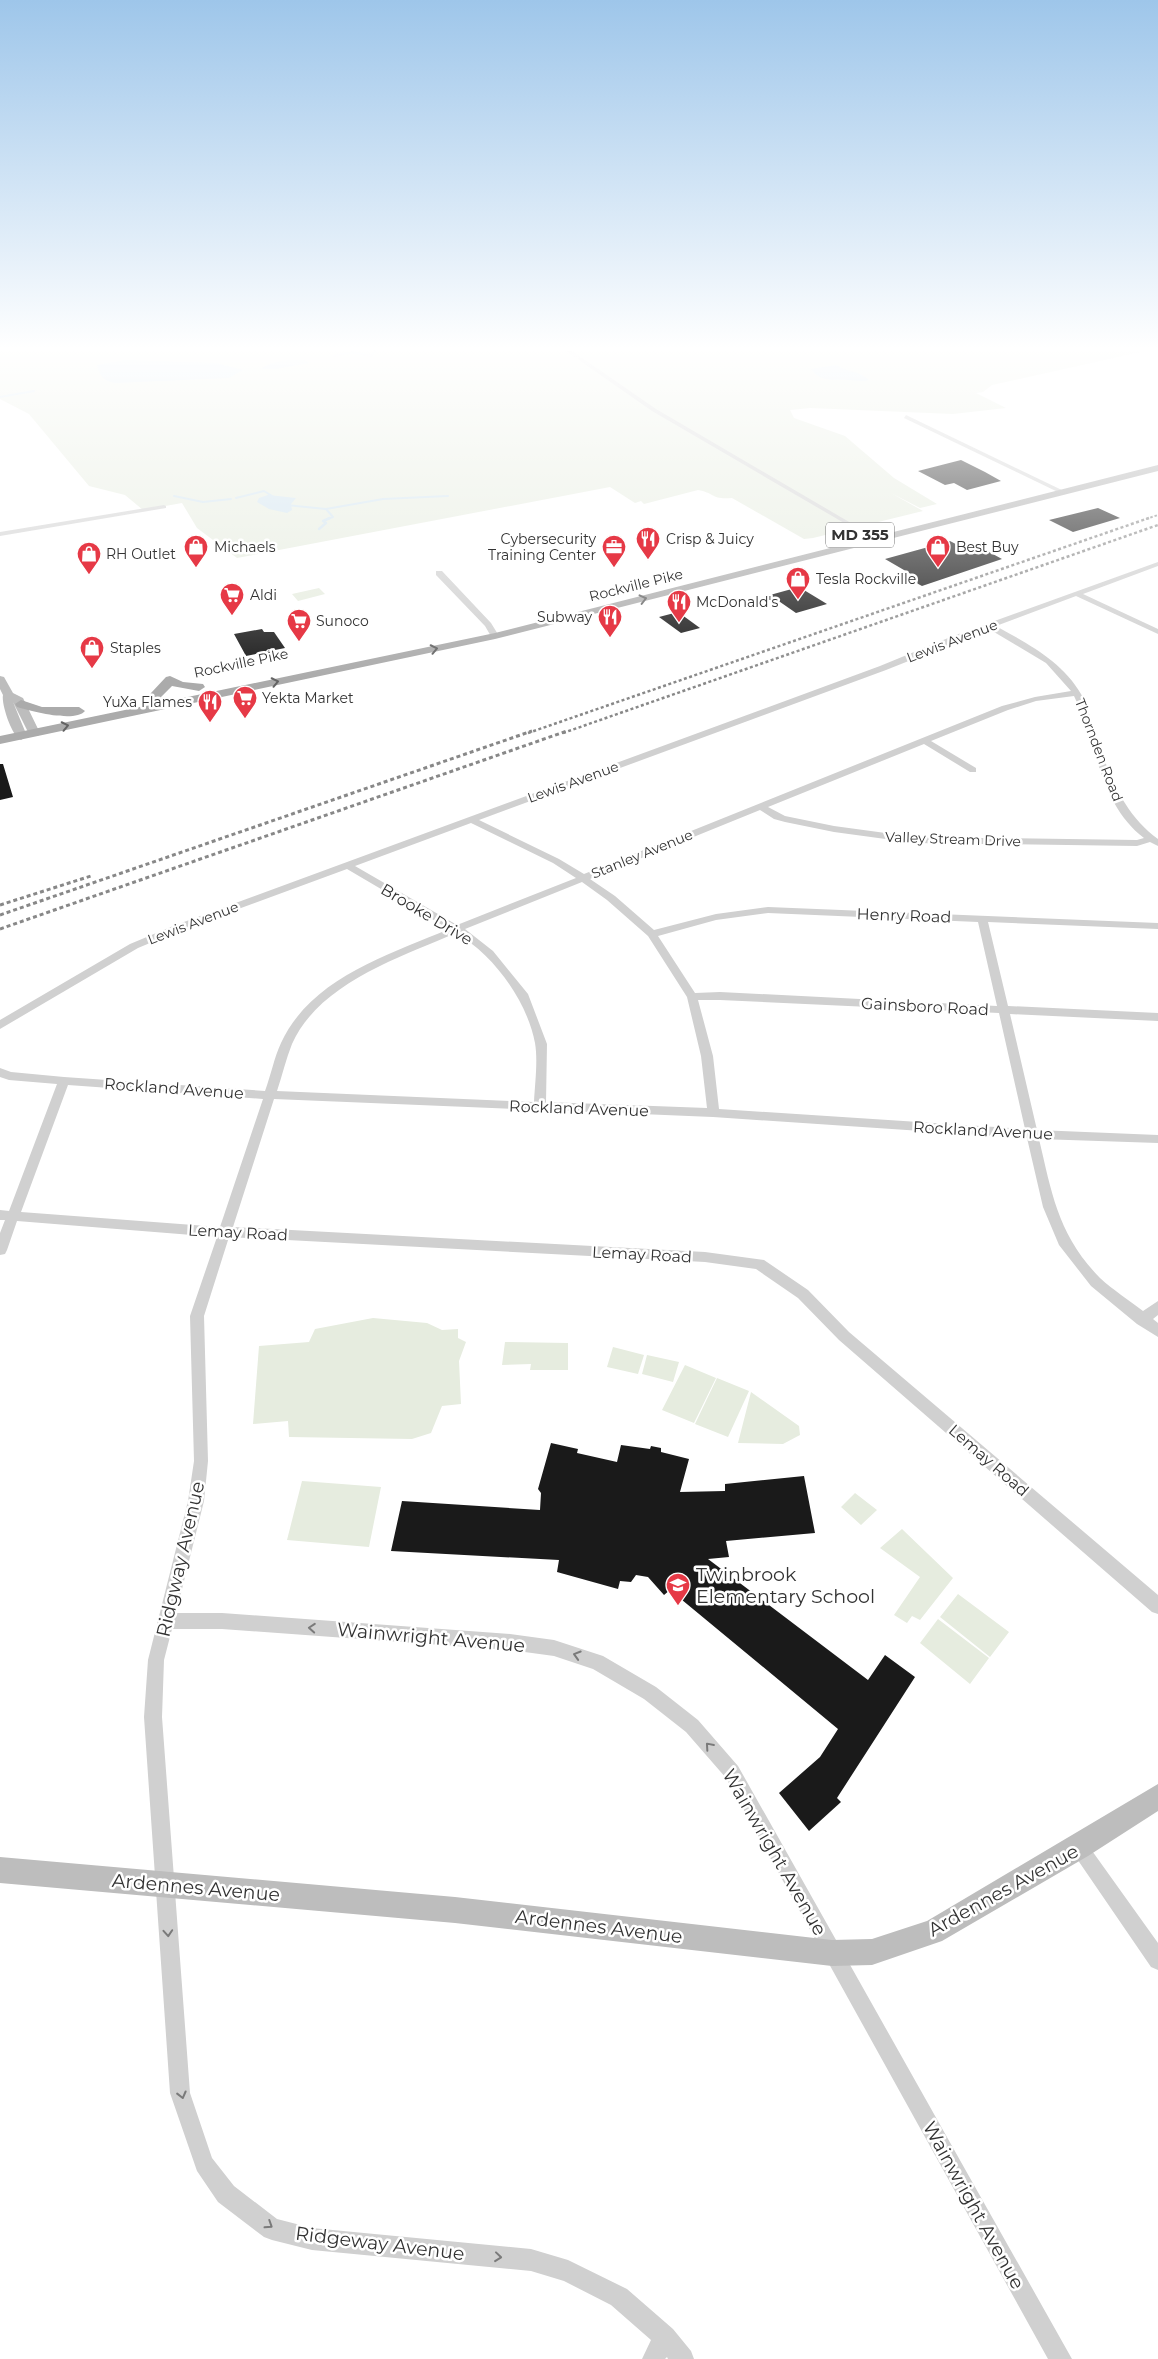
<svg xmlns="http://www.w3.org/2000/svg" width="1158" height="2359" font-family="Montserrat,sans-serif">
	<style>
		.green { fill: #e6ecdf }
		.water { fill: #cfe2ee }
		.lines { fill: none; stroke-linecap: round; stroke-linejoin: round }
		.stream-far1 { stroke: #cfe2ee; stroke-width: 2 }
		.stream { stroke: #cfe2ee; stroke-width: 2.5 }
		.building { fill: #1a1a1a }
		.street { fill: #d0d0d0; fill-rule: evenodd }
		.secondary { fill: #bdbdbd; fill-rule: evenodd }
		.primary { fill: #ababab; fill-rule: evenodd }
		.rail-far2 { stroke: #888; stroke-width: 2; stroke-dasharray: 2.5 2; stroke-linecap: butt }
		.rail-far1 { stroke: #888; stroke-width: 2.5; stroke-dasharray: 3 2.5; stroke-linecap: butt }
		.rail { stroke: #888; stroke-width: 3; stroke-dasharray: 4 3; stroke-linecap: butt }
		.oneway { stroke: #636363 }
		.oneway2 { stroke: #7a7a7a }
		.labels { text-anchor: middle; stroke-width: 5; stroke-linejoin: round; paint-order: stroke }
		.far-poi-label { font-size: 14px; fill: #333; stroke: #fff; text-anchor: start }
		.far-street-label { font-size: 14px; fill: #333; stroke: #fff }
		.shield { fill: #fff; stroke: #707070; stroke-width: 1 }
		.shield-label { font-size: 15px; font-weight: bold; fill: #333 }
		.street-label { font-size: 16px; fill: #333; stroke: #fff }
		.near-street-label { font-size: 19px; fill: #333; stroke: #fff }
		.near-poi-label { font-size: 19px; fill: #333; stroke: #fff; text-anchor: start }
	</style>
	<rect width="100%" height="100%" fill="#fff"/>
	<path class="green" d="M0,351H1145L992,385L983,392L976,393L1006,408L953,414L810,408L790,410L794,418L845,436L894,478L937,504L920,508L891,493L923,511L813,538L804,539L732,498C712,500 715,493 698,490L644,504L641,501L635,503L610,487L237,558L197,528L182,503L143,510L125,495L89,486L29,414L0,399Z
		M319,588L325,594L298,601L292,594Z
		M373,1318L427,1323L442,1330L458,1329V1338L466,1342L459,1361L461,1404L442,1406L431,1433L412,1439L289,1437L288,1421L253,1424L259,1346L309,1342L315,1329Z
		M505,1342L568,1343V1370H530L531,1364L502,1365Z
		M613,1347L644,1355L638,1374L607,1367Z
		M647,1355L679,1362L673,1382L642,1374Z
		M685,1365L716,1378L694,1423L662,1410Z
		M717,1378L749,1391L728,1437L695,1424Z
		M751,1392L799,1426L800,1435L783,1444L738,1443Z
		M302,1481L381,1487L369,1547L287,1540Z
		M855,1493L877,1510L861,1525L841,1507Z
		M902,1529L953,1578L920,1620L912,1616L907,1623L894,1615L920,1577L880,1548Z
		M958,1594L1009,1632L990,1657L940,1617Z
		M938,1619L989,1658L970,1684L920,1643Z"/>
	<path class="water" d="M125,360L216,363L243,370L229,378L116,383C105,382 99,376 97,365Z
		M305,360L309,363L276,369H261C273,360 290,359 305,360Z
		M837,365C844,372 857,369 869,380C861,382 856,380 848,380C833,379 821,383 811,369Z
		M268,495L296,498L291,504L292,510L287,513L269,509L257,502L259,498Z"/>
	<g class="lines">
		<path class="stream-far1" d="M334,356L352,352L371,356L375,351
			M0,397L34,391
			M174,496L203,502L231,499
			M236,498L264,491L277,499
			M286,505L326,509L333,517L327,519
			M326,509L383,499L448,496"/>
		<path class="stream" d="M319,529L326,523L323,521L330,518"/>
	</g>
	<path class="building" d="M961,460L985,472L1001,481L967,490L954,483L945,485L918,471Z
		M1098,508L1120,518L1073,532L1049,520Z
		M950,541L967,550L980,547L1002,559L922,586L909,579L916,577L885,559Z
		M799,587L827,604L796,613L770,595Z
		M678,612L700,628L681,633L659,617Z
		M262,629L264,632H274L285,648L246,656L234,634Z
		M0,764H3L13,797L0,800Z
		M551,1443L578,1449L577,1453L617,1462L621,1445L650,1449L651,1446L661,1448V1452L689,1459L680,1492L725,1491V1484L804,1476L815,1533L726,1541L729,1557L708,1559L868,1680L885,1655L915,1677L837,1798L841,1802L809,1831L779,1793L820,1757L838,1729L670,1590L664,1595L648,1577L636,1575L631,1582L620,1581L618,1589L557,1572L559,1560L391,1551L402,1501L540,1510L541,1493L538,1489Z"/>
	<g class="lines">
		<path class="street" d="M566,351H572L656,409L880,540L875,541L652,411Z
			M906,415L1066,492L1067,493L1062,494L904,418Z
			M164,505L166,506V508L0,536V532Z
			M1158,562V566L1083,594L1158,629V634L1076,596L996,626C1028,644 1062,661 1081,694C1087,704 1089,715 1093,726C1107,769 1120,811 1158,839V846L1150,842L1137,846L915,843L834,832L785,822L774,819L760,810L590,879L615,896L654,930L716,914L768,907L1158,923V929L988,922L1008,1006L1158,1013V1021L1010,1014L1037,1130L1158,1135V1143L1039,1139C1052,1194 1058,1235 1100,1278C1113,1290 1129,1300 1143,1311L1158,1301V1315L1153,1319L1158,1323V1337L1137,1324L1091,1286L1059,1245L1043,1207L1027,1138L713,1117L274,1099L233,1227L705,1252L764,1260L808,1290L849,1332L1158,1595V1614L1152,1612L839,1340L798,1298L756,1269L705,1262L229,1237L204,1316L208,1461L204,1501L176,1613H222L510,1634L554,1640L603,1656L656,1687L698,1720L738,1766L1072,2359H1048L726,1778L686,1732L644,1699L593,1669L554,1656L510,1650L222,1629H172L164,1660L162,1717L190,2093L212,2158L234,2186L277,2219L312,2228L531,2249L568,2260L627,2289L673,2329L691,2351L694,2359H668L667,2357L665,2359H642L651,2340L611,2305L564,2281L531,2271L312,2250L272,2240L264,2237L218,2202L197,2171L170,2093L144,1717L148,1660L188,1501L194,1461L190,1316L217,1237L17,1221L7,1250L5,1254L0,1255V1233L5,1220H0V1210L9,1211L57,1084L9,1080L0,1077V1068L11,1072L64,1077L265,1091C271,1075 274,1058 281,1043C311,978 388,955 449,929L347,869L181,930L138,948L0,1029V1020L130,944L173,926L880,666L953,636ZM989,629L1046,663L1071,691L1035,697L1002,706L584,874L559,859L479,820L886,670ZM1074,696C1097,743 1099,804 1144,838L1137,840L915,837L834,826L785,816L768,807L924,744L970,772H976V768L931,741L1008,710L1036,701ZM471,823L553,863L576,878L457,925L355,866ZM582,882L607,900L648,936L687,997L701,1056L707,1108L546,1102L547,1044L528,994L493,951L465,929ZM768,913L978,922L997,1006L720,992L695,993L658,936L716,920ZM456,933C494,955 527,1001 535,1043C538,1060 535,1084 534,1102L277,1091C282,1076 286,1059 292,1044C319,983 401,957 456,933ZM698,1000H720L999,1013L1025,1129L719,1109L713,1056ZM68,1085L263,1099L220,1227L21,1212Z
			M436,571H442L491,623L499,636L498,638H492L485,626L436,575Z
			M1079,1838L1085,1841L1158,1943V1970L1151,1967L1073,1853L1070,1847L1073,1841Z"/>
		<path class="secondary" d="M0,676L4,677L13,693L23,698L40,733L38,736H30L13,702L27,736L21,740C12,737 1,704 3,695L0,689Z
			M1158,1784V1811L1088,1856L942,1941L872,1965L832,1966L455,1923L0,1883V1857L455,1897L832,1940L872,1939L927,1921Z"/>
		<path class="primary" d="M1158,465V471L495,639L0,744V736L495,633Z
			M170,676L183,682L203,684L205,687L199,691L172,686L159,699H151L149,696L151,693L166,677Z
			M21,700L42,707H79L85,711C75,723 30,711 17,707L15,704Z"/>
		<path class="rail-far2" d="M1146,519L1158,515"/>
		<path class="rail-far1" d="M528,733L1149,518
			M563,733L1158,525"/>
		<path class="rail" d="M0,905L91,876
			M0,915L532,731
			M0,929L567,731"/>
	</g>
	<defs><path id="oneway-chevron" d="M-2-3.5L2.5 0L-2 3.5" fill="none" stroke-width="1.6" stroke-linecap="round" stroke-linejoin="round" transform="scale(1.25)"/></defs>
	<g class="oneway">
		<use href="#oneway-chevron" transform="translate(643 599) rotate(-14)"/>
		<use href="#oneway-chevron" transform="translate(434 649) rotate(-12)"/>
		<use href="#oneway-chevron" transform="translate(275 682) rotate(-12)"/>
		<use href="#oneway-chevron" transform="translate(65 726) rotate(-12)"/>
	</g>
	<g class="oneway2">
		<use href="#oneway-chevron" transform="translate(312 1628) rotate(-176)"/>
		<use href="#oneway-chevron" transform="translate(577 1655) rotate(-163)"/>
		<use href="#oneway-chevron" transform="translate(709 1746) rotate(-131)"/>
		<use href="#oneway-chevron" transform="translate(168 1933) rotate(86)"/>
		<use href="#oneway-chevron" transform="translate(182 2095) rotate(76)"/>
		<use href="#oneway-chevron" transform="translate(269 2225) rotate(33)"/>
		<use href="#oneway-chevron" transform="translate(498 2257) rotate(6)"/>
	</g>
	<linearGradient id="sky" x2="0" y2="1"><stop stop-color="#9ec6ea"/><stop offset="0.51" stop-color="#fff"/><stop offset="1" stop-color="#fff" stop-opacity="0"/></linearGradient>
	<rect width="1158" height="682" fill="url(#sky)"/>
	<defs>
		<symbol id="restaurant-pin" viewBox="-11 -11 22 30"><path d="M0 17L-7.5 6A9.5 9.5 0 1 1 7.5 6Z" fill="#e63946" stroke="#fff"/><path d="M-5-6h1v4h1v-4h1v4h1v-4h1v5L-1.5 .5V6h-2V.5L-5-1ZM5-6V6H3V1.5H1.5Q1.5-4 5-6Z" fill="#fff"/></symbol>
		<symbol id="shop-pin" viewBox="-11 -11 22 30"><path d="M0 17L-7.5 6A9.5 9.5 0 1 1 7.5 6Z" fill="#e63946" stroke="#fff"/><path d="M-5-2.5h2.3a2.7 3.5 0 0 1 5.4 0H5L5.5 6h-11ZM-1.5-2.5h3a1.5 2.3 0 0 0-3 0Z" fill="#fff"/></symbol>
		<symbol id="office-pin" viewBox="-11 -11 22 30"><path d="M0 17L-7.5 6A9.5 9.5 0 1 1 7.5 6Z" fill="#e63946" stroke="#fff"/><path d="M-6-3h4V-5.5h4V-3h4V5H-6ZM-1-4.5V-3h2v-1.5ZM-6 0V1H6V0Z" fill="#fff"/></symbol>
		<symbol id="supermarket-pin" viewBox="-11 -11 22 30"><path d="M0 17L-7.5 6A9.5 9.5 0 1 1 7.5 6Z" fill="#e63946" stroke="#fff"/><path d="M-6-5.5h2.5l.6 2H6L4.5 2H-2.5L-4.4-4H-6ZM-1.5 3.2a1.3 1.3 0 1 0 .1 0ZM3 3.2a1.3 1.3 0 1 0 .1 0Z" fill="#fff"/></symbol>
		<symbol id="school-pin" viewBox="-11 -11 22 30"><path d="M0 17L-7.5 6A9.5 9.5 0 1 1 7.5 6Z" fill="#e63946" stroke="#fff"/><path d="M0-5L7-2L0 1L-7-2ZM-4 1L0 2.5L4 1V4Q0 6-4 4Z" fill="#fff"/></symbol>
	</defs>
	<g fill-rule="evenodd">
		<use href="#restaurant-pin" x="634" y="525" width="28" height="38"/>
		<use href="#shop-pin" x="182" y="533" width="28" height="38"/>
		<use href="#office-pin" x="600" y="533" width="28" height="38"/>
		<use href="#shop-pin" x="924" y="533" width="28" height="38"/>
		<use href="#shop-pin" x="75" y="540" width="28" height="38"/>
		<use href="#shop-pin" x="784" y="565" width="28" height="38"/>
		<use href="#supermarket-pin" x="218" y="581" width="28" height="38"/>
		<use href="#restaurant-pin" x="665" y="588" width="28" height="38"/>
		<use href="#restaurant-pin" x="596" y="603" width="28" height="38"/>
		<use href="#supermarket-pin" x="285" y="607" width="28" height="38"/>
		<use href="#shop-pin" x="78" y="634" width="28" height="38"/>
		<use href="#supermarket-pin" x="231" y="684" width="28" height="38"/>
		<use href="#restaurant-pin" x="196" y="688" width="28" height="38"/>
		<use href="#school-pin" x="664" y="1571" width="28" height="38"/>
	</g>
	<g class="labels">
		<g class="far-poi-label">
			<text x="596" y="544" text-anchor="end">Cybersecurity<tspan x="596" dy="16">Training Center</tspan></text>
			<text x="666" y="544">Crisp &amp; Juicy</text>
			<text x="214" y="552">Michaels</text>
			<text x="956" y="552">Best Buy</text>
			<text x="106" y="559">RH Outlet</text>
			<text x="816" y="584">Tesla Rockville</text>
			<text x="250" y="600">Aldi</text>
			<text x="696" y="607">McDonald's</text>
			<text x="592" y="622" text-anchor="end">Subway</text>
			<text x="316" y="626">Sunoco</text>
			<text x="110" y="653">Staples</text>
			<text x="262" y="703">Yekta Market</text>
			<text x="192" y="707" text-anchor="end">YuXa Flames</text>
		</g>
		<g class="far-street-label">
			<text transform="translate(636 585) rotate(-14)" y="5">Rockville Pike</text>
			<text transform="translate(952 641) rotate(-21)" y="5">Lewis Avenue</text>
			<text transform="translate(241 663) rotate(-12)" y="5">Rockville Pike</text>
			<text transform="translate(1099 750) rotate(69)" y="5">Thornden Road</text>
			<text transform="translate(573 782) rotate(-20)" y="5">Lewis Avenue</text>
			<text transform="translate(953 839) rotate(2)" y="5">Valley Stream Drive</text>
			<text transform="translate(642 854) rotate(-22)" y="5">Stanley Avenue</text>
			<text transform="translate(193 923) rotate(-21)" y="5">Lewis Avenue</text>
		</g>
		<rect class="shield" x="826" y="522.5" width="68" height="25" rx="4"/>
		<g class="shield-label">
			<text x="860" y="540">MD 355</text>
		</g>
		<g class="street-label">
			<text transform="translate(427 914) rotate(31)" y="6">Brooke Drive</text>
			<text transform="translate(904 915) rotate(2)" y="6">Henry Road</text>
			<text transform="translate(925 1006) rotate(3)" y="6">Gainsboro Road</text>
			<text transform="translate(174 1088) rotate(4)" y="6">Rockland Avenue</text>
			<text transform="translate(579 1108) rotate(2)" y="6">Rockland Avenue</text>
			<text transform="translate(983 1130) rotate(3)" y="6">Rockland Avenue</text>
			<text transform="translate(238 1232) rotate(3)" y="6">Lemay Road</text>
			<text transform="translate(642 1254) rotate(3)" y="6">Lemay Road</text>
			<text transform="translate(989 1460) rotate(41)" y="6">Lemay Road</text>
		</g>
		<g class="near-street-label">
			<text transform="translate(180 1559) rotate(-77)" y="7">Ridgway Avenue</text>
			<text transform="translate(431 1637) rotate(5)" y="7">Wainwright Avenue</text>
			<text transform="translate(775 1852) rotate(60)" y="7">Wainwright Avenue</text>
			<text transform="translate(196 1887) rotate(5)" y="7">Ardennes Avenue</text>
			<text transform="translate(1003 1890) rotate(-29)" y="7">Ardennes Avenue</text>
			<text transform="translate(599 1926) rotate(7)" y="7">Ardennes Avenue</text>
			<text transform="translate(974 2205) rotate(61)" y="7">Wainwright Avenue</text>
			<text transform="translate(380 2243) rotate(7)" y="7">Ridgeway Avenue</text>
		</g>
		<g class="near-poi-label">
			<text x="696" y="1581">Twinbrook<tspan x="696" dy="22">Elementary School</tspan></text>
		</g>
	</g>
</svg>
